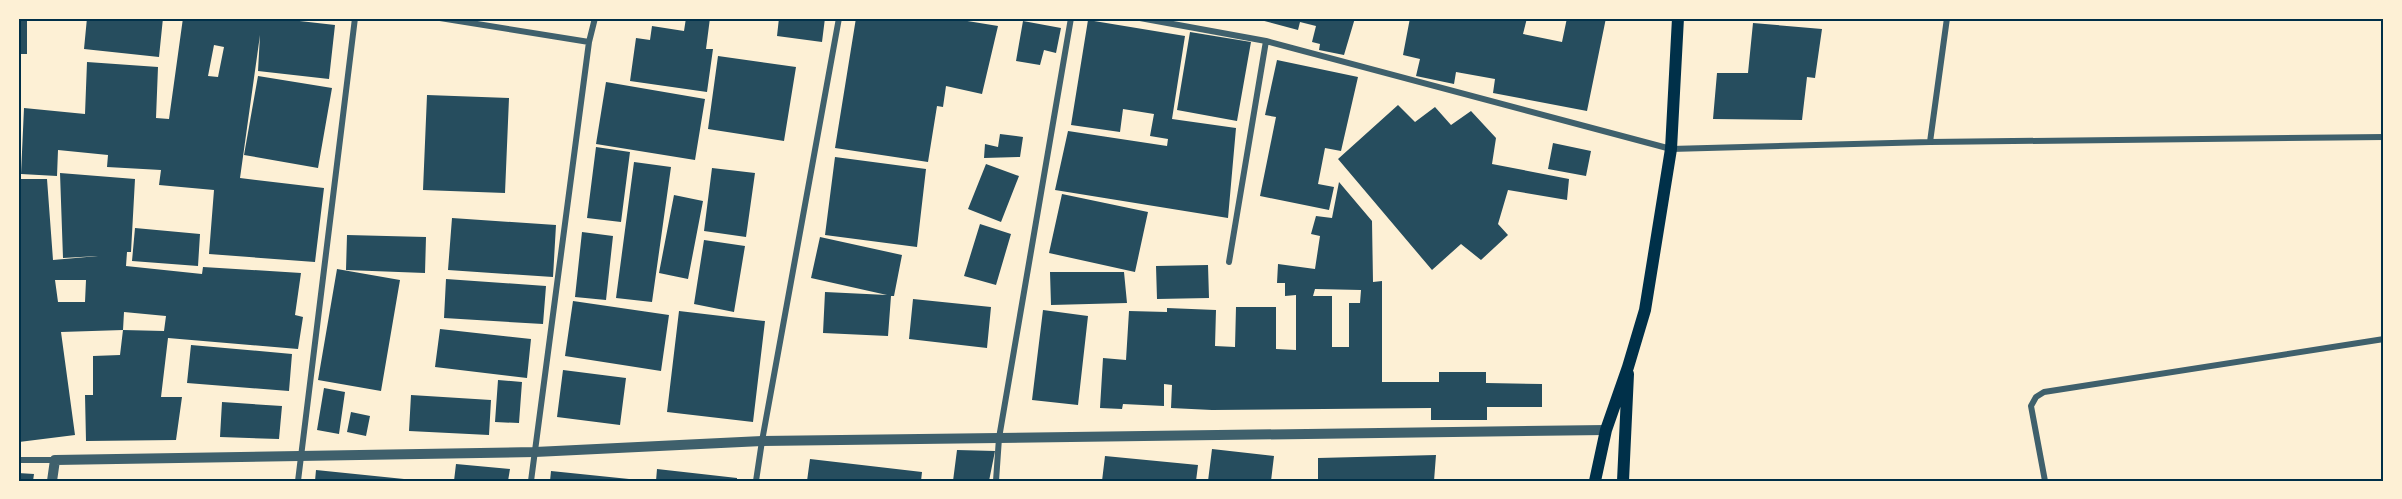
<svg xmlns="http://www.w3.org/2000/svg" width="2402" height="499" font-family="'Work Sans',sans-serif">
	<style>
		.building { fill: #264d5e; fill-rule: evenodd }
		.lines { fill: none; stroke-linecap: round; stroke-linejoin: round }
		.minor { stroke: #3f606c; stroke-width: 6 }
		.tertiary { stroke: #3f606c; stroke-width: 10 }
		.secondary { stroke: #003049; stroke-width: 12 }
		.neatline { fill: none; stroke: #003049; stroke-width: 2 }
	</style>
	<rect width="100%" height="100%" fill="#fdf0d5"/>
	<path class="building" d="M18,18H27V54H18Z
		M87,18H163L159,57L84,49Z
		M183,18H273L335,25L329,79L258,71L260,35L240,178L324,188L315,262L209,254L214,190L159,185L161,170L107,167L108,155L58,150L57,176L21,174L24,108L85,114L87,62L158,67L156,118L169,119ZM214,45L224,47L218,77L208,76Z
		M686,18H710L706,49H713L707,92L630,81L636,38L650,40L652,26L684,31Z
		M779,18H825L822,42L777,36Z
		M856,18H949L998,26L982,94L946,86L943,107L937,106L928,162L835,148Z
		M1253,18H1355L1344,55L1319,50L1320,44L1312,42L1316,26L1300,22L1298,30Z
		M1410,18H1527L1523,34L1562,42L1567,18H1606L1587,111L1493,93L1495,79L1456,72L1454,84L1416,76L1420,59L1403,55Z
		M1088,20L1185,36L1172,119L1236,128L1228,218L1055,190L1068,131L1167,146L1168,139L1150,136L1154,114L1123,109L1120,132L1071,125Z
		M1023,21L1061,28L1056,53L1044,50L1040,65L1016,61Z
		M1753,23L1822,29L1815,78L1807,77L1802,120L1713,119L1717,73H1748Z
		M1190,32L1251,42L1237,121L1177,110Z
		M718,56L796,67L784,141L708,129Z
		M1277,60L1358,77L1341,151L1325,148L1318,184L1334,187L1329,210L1260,196L1276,117L1265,115Z
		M258,76L332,88L318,168L244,155Z
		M606,82L705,99L695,160L596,144Z
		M427,95L509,98L505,193L423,190Z
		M1398,105L1415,122L1435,107L1451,125L1471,111L1496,138L1492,164L1569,179L1567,200L1508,190L1498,224L1508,235L1481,260L1461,244L1432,270L1338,159Z
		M1000,134L1023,137L1020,157L984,158L985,144L998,147Z
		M1553,143L1591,151L1586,176L1548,169Z
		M596,147L630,152L621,222L587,218Z
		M835,157L926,169L917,247L825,235Z
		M634,162L671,167L652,302L616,298Z
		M986,164L1019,176L1001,222L968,209Z
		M712,168L755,173L746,237L704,231Z
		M60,173L135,179L131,252H127L126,266L202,274L203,267L301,273L295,315L303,317L298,349L168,338L161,397H182L176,440L86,441L85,395H93V356L120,355L123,330L164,331L166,316L124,312L123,330L61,332L75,435L19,442L18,179H47L53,260L98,256L63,258ZM55,280H86L85,302H58Z
		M1339,182L1372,221L1373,282L1382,281V382H1439V372H1486V383L1542,384V407H1487V420H1431V408L1212,410L1171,408L1172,385L1164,384V406L1123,404L1122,409L1100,408L1103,358L1126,360L1129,311L1167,312V308L1216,310L1215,346L1235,347L1236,307H1276V349L1296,350V295L1285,296V283H1277L1278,264L1315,269L1320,236L1311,234L1316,216L1332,218ZM1315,289L1361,290L1360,303H1349V347H1332V296H1313Z
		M1062,194L1148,212L1135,272L1049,253Z
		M674,195L703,201L688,279L659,273Z
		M452,218L556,225L553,277L448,270Z
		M980,224L1011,234L996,285L964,276Z
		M135,228L200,234L198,266L132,261Z
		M582,232L613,236L606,300L575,297Z
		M347,235L426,237L425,273L346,270Z
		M820,237L902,255L894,296H891L888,336L823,333L825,292L887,295L811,278Z
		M704,240L745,246L734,312L694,304Z
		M1208,265L1209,298L1157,299L1156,266Z
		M337,269L400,280L381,391L318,380Z
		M1050,272H1124L1127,303L1051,305Z
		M446,279L546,286L543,324L444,318Z
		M913,299L991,307L987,348L909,339Z
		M573,301L669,315L661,371L565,356Z
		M1043,310L1088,316L1078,405L1032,400Z
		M679,311L765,321L753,422L667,412Z
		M440,329L531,339L527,378L435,367Z
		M191,345L292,354L289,391L187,383Z
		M563,370L626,378L620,425L557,417Z
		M498,380L522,382L519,423L495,422Z
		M324,388L345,392L339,434L317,430Z
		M411,395L491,400L489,435L409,431Z
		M222,402L282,406L279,439L220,437Z
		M351,412L370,416L366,436L347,432Z
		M1212,449L1274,456L1271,481H1208Z
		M957,450L995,451L989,481H953Z
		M1436,455L1434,481H1318V458Z
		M1105,456L1198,465L1196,481H1102Z
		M810,459L922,472L921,481H807Z
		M456,464L510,469L508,481H454Z
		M657,469L737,478V481H656Z
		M316,470L404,479V481H315Z
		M551,471L629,479V481H550Z
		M18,473L34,474L33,481H18Z"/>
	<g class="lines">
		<path class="minor" d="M440,18L589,42
			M1140,18L1266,41L1671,149L1930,142L2384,137
			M1930,142L1947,18
			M1229,262L1266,41
			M18,460H55
			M298,481L355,18
			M531,481L589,42L595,18
			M756,481L762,441L839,18
			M996,481L999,438L1071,18
			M2045,481L2031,406L2036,397L2044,392L2384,339"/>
		<path class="tertiary" d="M52,481L55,460L535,452L762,441L1606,430"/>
		<path class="secondary" d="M1595,481L1606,430L1628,367L1645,310L1671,149L1678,18
			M1623,481L1628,374"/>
	</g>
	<rect width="2402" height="499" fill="none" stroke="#fdf0d5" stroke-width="39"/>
	<rect x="20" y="20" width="2362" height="460" class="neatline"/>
</svg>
